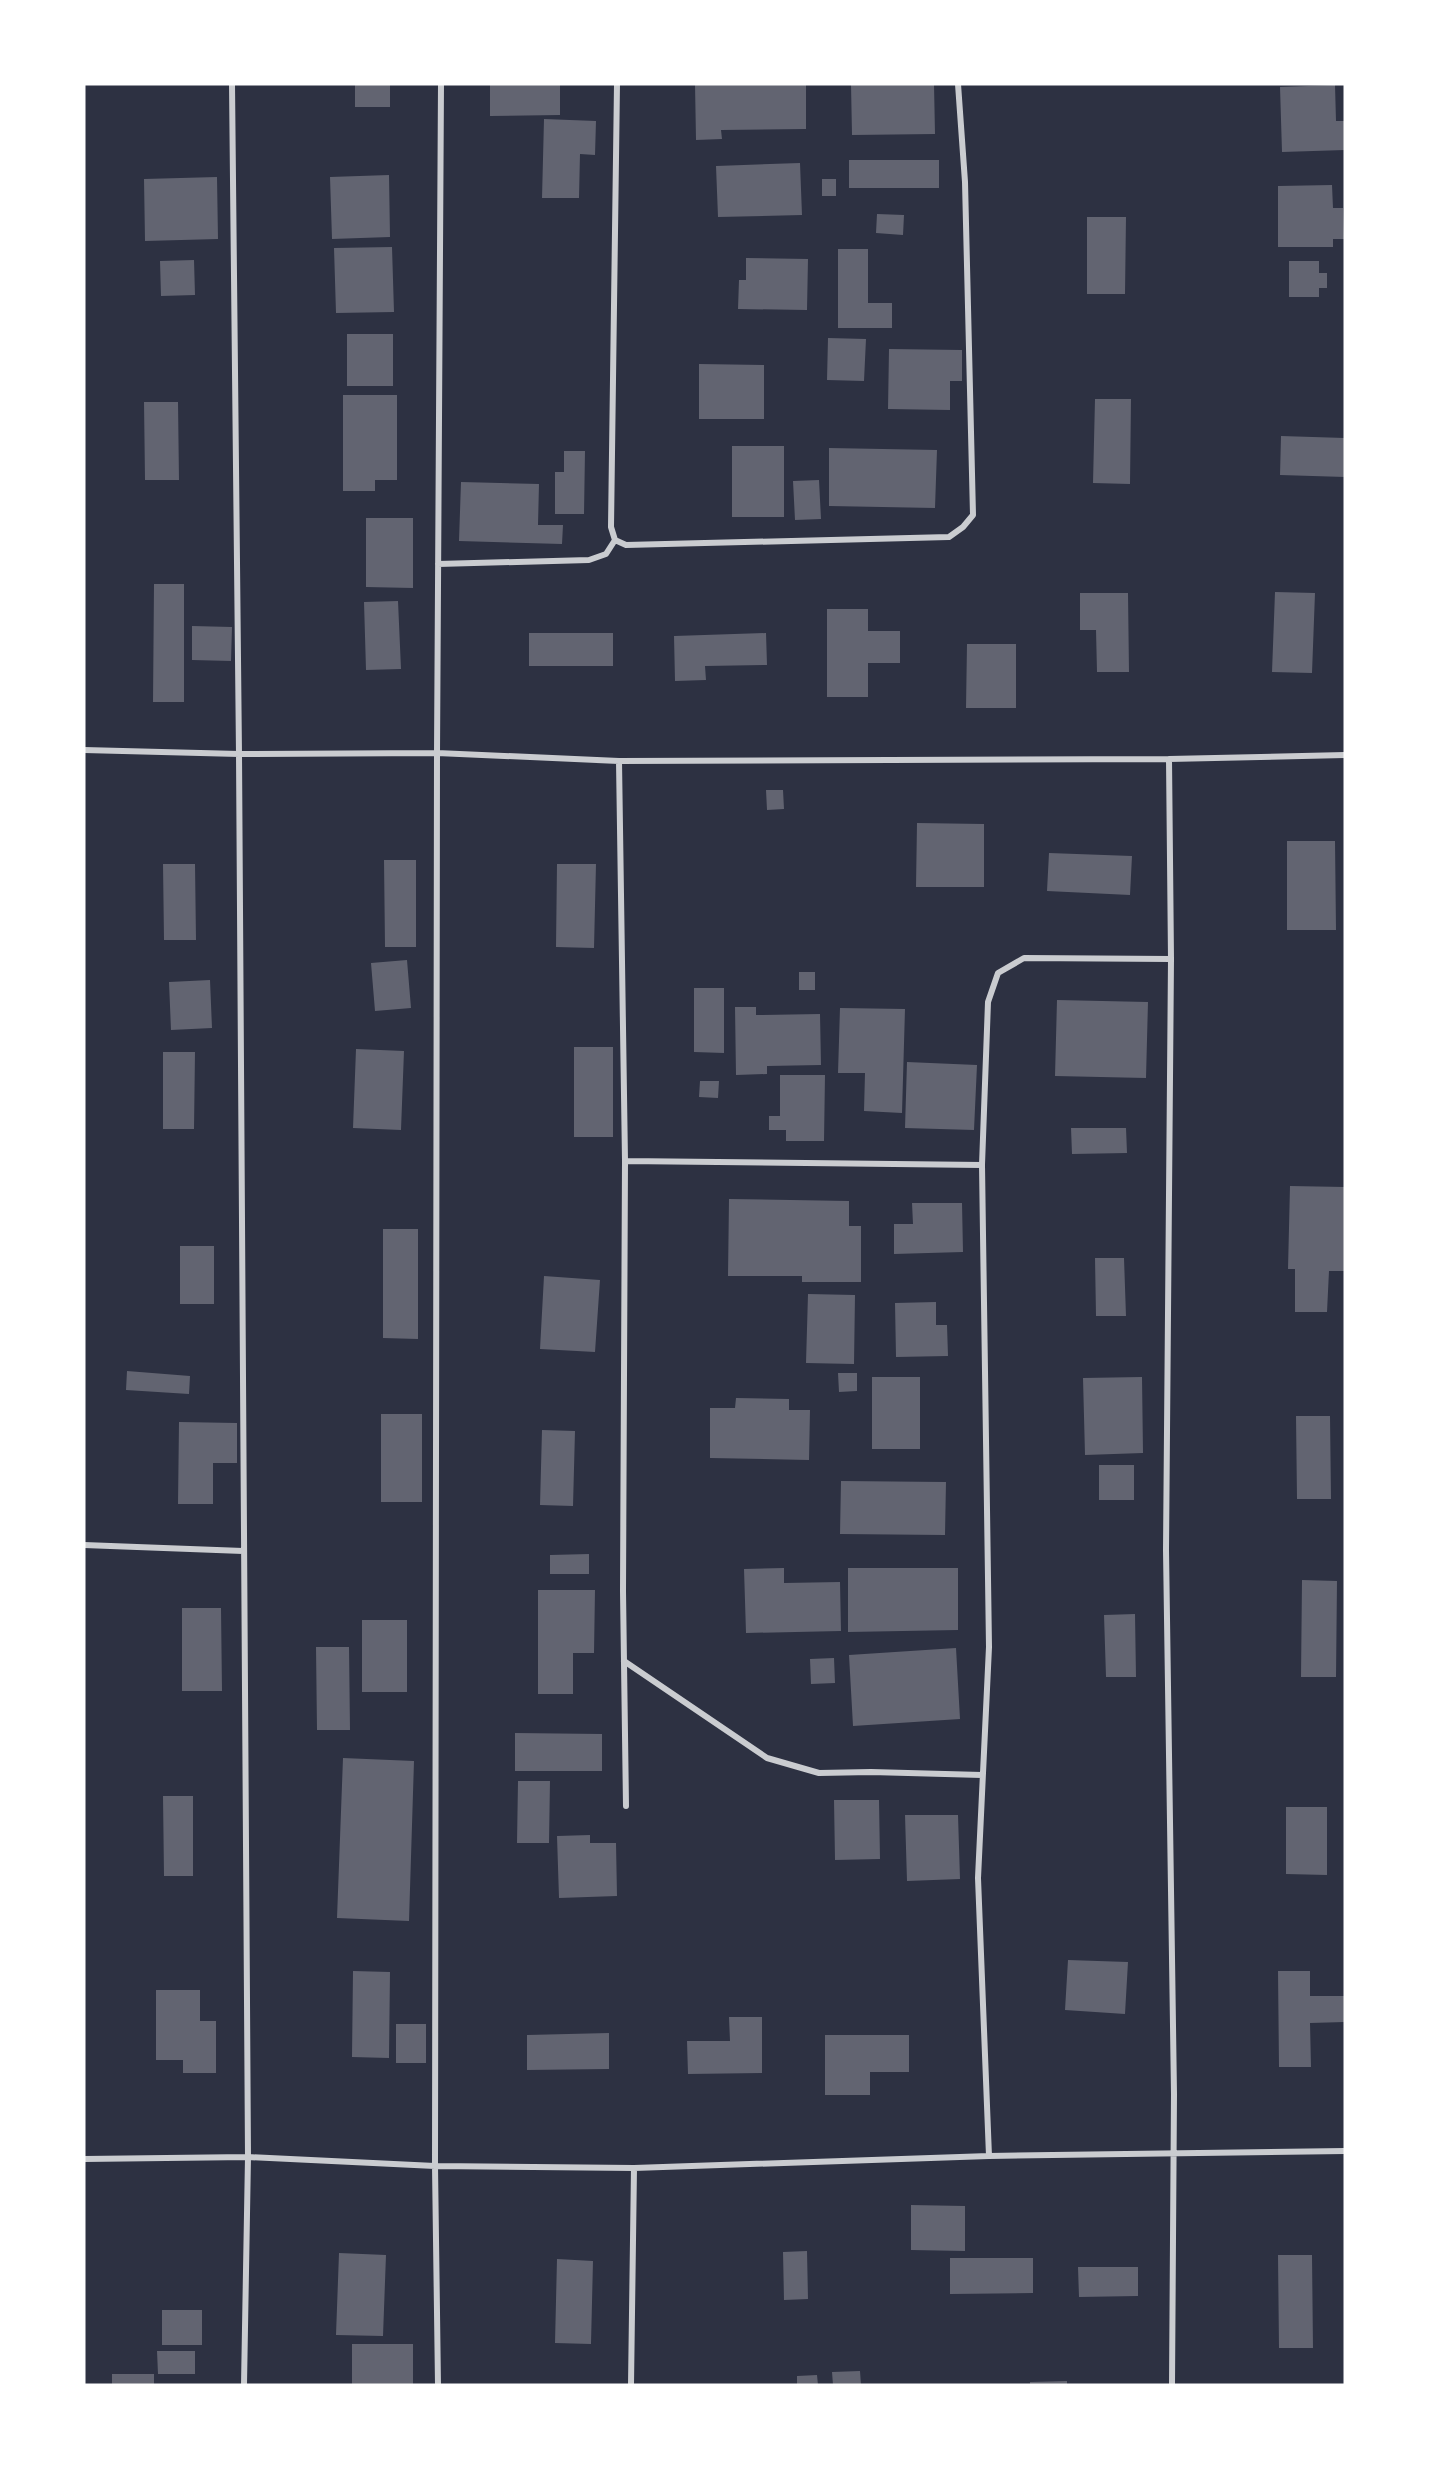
<svg xmlns="http://www.w3.org/2000/svg" width="1429" height="2469" font-family="Helvetica,sans-serif">
	<style>
		.building { fill: #626471 }
		.lines { fill: none; stroke-linecap: round; stroke-linejoin: round }
		.minor { stroke: #caccd0; stroke-width: 6 }
	</style>
	<rect width="100%" height="100%" fill="#2d3142"/>
	<path class="building" d="M355,84H390V107H355Z
		M490,84H560V115L490,116Z
		M695,84H806V129L721,130L722,139L696,140Z
		M851,84H934L935,134L852,135Z
		M1335,85L1336,121H1344L1345,150L1282,152L1280,87Z
		M544,119L596,121L595,155L580,154L579,198H542Z
		M849,160H939V188H849Z
		M800,163L802,215L718,217L716,166Z
		M389,175L390,237L332,239L330,177Z
		M217,177L218,239L145,241L144,179Z
		M822,179H836V196H822Z
		M1332,185L1333,208H1343L1344,239H1333V247H1278V186Z
		M877,214L904,215L903,235L876,233Z
		M1087,217H1126L1125,294H1087Z
		M392,247L394,312L336,313L334,248Z
		M838,249H868V303H892V328H838Z
		M746,258L808,259L807,310L738,309L739,280H746Z
		M194,260L195,295L161,296L160,261Z
		M1289,261H1319V273H1327V288H1319V297H1289Z
		M347,334H393V386H347Z
		M828,338L866,339L864,381L827,380Z
		M889,349L962,350V381H950V410L888,409Z
		M699,364L764,365V419H699Z
		M343,395H397V480H375V491H343Z
		M1095,399H1131L1130,484L1093,483Z
		M144,402H178L179,480H145Z
		M1281,436L1345,438V477L1280,475Z
		M732,446H784V517H732Z
		M829,448L937,450L935,508L829,506Z
		M564,451H585L584,514H555V472H564Z
		M819,480L821,519L795,520L793,481Z
		M461,482L539,484L538,525H563L562,544L459,541Z
		M366,518H413V588L366,587Z
		M154,584H184V702H153Z
		M1275,592L1315,593L1312,673L1272,672Z
		M1080,593H1128L1129,672H1097L1096,630H1080Z
		M398,601L401,669L366,670L364,602Z
		M827,609H868V631H900V663H868V697H827Z
		M192,626L232,627L231,661L192,660Z
		M529,633H613V666H529Z
		M766,633L767,665L705,666L706,680L675,681L674,636Z
		M967,644H1016V708H966Z
		M766,790H783L784,809L767,810Z
		M917,823L984,824V887H916Z
		M1287,841H1335L1336,930H1287Z
		M1049,853L1132,856L1130,895L1047,891Z
		M384,860H416V947H385Z
		M163,864H195L196,940H164Z
		M557,864H596L594,948L556,947Z
		M407,960L411,1008L375,1011L371,963Z
		M799,972H815V990H799Z
		M210,980L212,1028L171,1030L169,982Z
		M694,988H724V1053L694,1052Z
		M1057,1000L1148,1002L1146,1078L1055,1076Z
		M735,1007H756V1015L820,1014L821,1065L767,1066V1074L736,1075Z
		M840,1008L905,1009L902,1113L864,1111L865,1073H838Z
		M574,1047H613V1137H574Z
		M356,1049L404,1051L401,1130L353,1128Z
		M163,1052H195L194,1129H163Z
		M907,1062L977,1065L974,1130L905,1128Z
		M780,1075H825L824,1141H786V1130H769V1116H780Z
		M700,1081H719L718,1098L699,1097Z
		M1071,1128H1126L1127,1153L1072,1154Z
		M1290,1186L1345,1187V1271H1329L1327,1312H1295V1269H1288Z
		M729,1199L849,1201V1226H861V1282H802V1276H728Z
		M912,1203H962L963,1252L894,1254V1224H913Z
		M383,1229H418V1339L383,1338Z
		M180,1246H214V1304H180Z
		M1095,1258H1124L1126,1316H1096Z
		M544,1276L600,1280L595,1352L540,1349Z
		M808,1294L855,1295L854,1364L806,1363Z
		M936,1302V1325H947L948,1356L896,1357L895,1303Z
		M127,1371L190,1376L189,1394L126,1390Z
		M838,1373H857V1391L839,1392Z
		M872,1377H920V1449H872Z
		M1142,1377L1143,1453L1085,1455L1083,1378Z
		M736,1398L789,1399V1410H810L809,1460L710,1458V1408H735Z
		M381,1414H422V1502H381Z
		M1296,1416H1330L1331,1499H1297Z
		M179,1422L237,1423V1463H213V1504H178Z
		M542,1430L575,1431L573,1506L540,1505Z
		M1099,1465H1134V1500H1099Z
		M841,1481L946,1482L945,1535L840,1534Z
		M589,1554V1574H550V1555Z
		M784,1568V1583L840,1582L841,1631L746,1633L744,1569Z
		M848,1568H958V1630L848,1632Z
		M1302,1580L1337,1581L1336,1677H1301Z
		M538,1590H595L594,1653H573V1694H538Z
		M182,1608H221L222,1691H182Z
		M1135,1614L1136,1677H1106L1104,1615Z
		M362,1620H407V1692H362Z
		M316,1647H349L350,1730H317Z
		M956,1648L960,1719L853,1726L849,1655Z
		M834,1658L835,1683L811,1684L810,1659Z
		M515,1733L602,1734V1771H515Z
		M343,1758L414,1761L409,1921L337,1918Z
		M518,1781H550L549,1843H517Z
		M163,1796H193V1876H164Z
		M834,1800H879L880,1859L835,1860Z
		M1286,1807H1327V1875L1286,1874Z
		M905,1815H958L960,1879L907,1881Z
		M590,1835V1843H616L617,1896L559,1898L557,1836Z
		M1068,1960L1128,1962L1125,2014L1065,2010Z
		M353,1971L390,1972L389,2058L352,2057Z
		M1278,1971H1310V1996H1345V2022L1310,2023L1311,2067H1279Z
		M156,1990H200V2021H216V2073H183V2060H156Z
		M729,2017H762V2073L688,2074L687,2041H730Z
		M396,2024H426V2063H396Z
		M609,2033V2069L527,2070V2035Z
		M825,2035H909V2072H870V2095H825Z
		M911,2205L965,2206V2251L911,2250Z
		M807,2251L808,2299L784,2300L783,2252Z
		M339,2253L386,2255L383,2336L336,2335Z
		M1278,2255H1312L1313,2348H1279Z
		M950,2258H1033V2293L950,2294Z
		M557,2259L593,2261L591,2344L555,2343Z
		M1078,2267H1138V2296L1079,2297Z
		M162,2310H202V2345H162Z
		M352,2344H413V2385H352Z
		M157,2351H195V2374H158Z
		M860,2371L861,2385H833L832,2372Z
		M112,2374H154V2385H112Z
		M817,2375L818,2385H797V2376Z
		M1067,2381V2385H1030V2382Z"/>
	<g class="lines">
		<path class="minor" d="M232,84L239,754L248,2157L244,2385
			M617,84L611,527L615,540L626,545L949,537L963,527L973,515L965,182L958,84
			M438,564L589,560L606,554L615,540
			M84,750L239,754L437,753L619,761L1169,759L1345,755
			M619,761L625,1161L623,1591L626,1806
			M1171,959L1166,1550L1174,2094L1172,2385
			M625,1161L982,1165L989,1647L978,1878L989,2156
			M982,1165L988,1002L998,973L1024,958L1171,959L1169,759
			M84,1545L243,1551
			M624,1661L767,1758L819,1773L871,1772L982,1775
			M84,2159L248,2157L435,2166L634,2168L989,2156L1345,2151
			M438,2385L435,2166L437,753L441,84
			M631,2385L634,2168"/>
	</g>
	<rect width="1429" height="2469" fill="none" stroke="#ffffff" stroke-width="171"/>
</svg>
